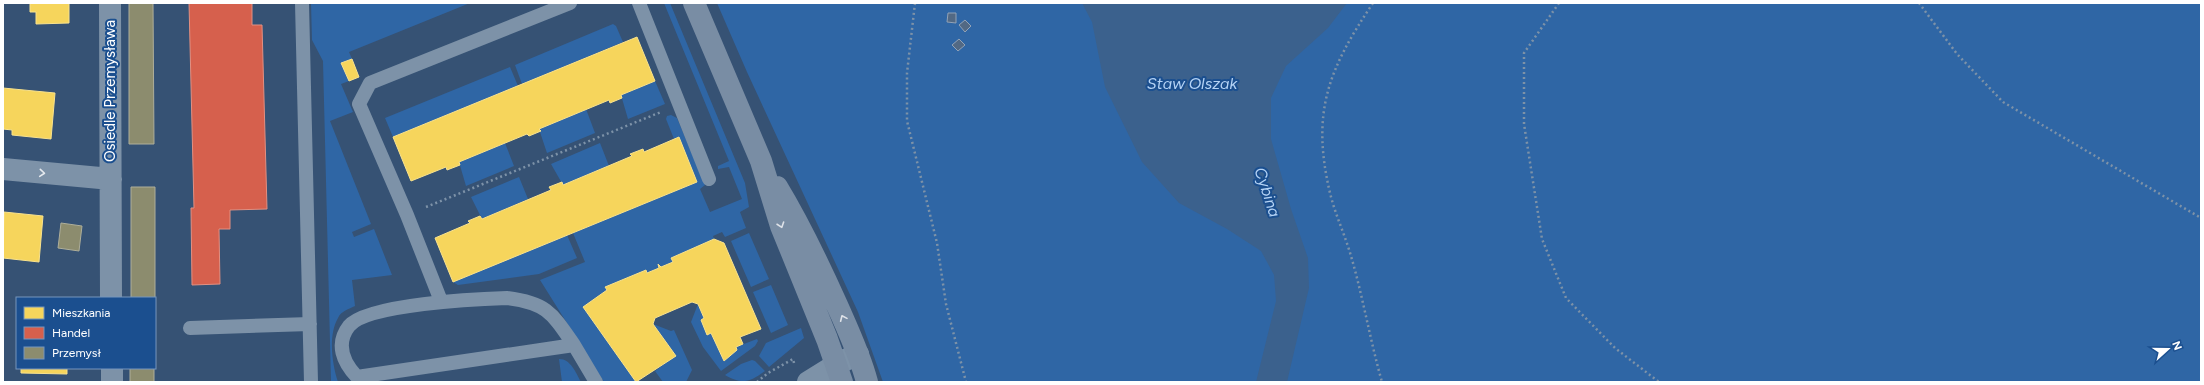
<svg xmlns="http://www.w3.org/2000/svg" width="2204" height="385" font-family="Figtree,sans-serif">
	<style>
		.green { fill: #2f66a5 }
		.water { fill: #3b618d }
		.homes { fill: #f6d55c; stroke: #f9e28d }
		.shops { fill: #d6604d; stroke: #e29082 }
		.industry { fill: #8c8c6e; stroke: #aeae9a }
		.building { fill: #526984; stroke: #92a2b6 }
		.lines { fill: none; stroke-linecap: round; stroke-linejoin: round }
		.path { stroke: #7d92a8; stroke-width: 2.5; stroke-dasharray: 2 3; stroke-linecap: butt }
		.lane { stroke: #7d92a8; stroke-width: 14 }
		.street { stroke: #7d92a8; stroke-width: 22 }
		.secondary { stroke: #798da4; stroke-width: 22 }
		.oneway { stroke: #e5e9ee }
		.oneway2 { stroke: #dee2e8 }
		.labels { text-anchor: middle; stroke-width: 4; stroke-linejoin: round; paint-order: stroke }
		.street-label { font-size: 15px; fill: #fff; stroke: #1b4f8f }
		.water-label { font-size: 16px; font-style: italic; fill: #b5d3f5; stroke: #1b4f8f }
	</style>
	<rect width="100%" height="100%" fill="#365274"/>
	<path class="green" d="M311,3H470L349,52L352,59L341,63L349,81L341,84L353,112L330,121L371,224L352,232L354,237L374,229L392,275L352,280L355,306C349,309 341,311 338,318C328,335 332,364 338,382H331L323,61L312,40Z
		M664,3H670L745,183L749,207L740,212L746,228L725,237L722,232L713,236L714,239L671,258L673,262L661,267L659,264V268L647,273L646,270L605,287L607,290L583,307L636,382H604L540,280L585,262L573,233L697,182L674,139L666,119L667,116L671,115L677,118L705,185L700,189L710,212L742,199L729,167L718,169V166L729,161Z
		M717,3H2201V382H883L858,312L747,72Z
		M613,24L616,26L623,42L522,84L515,65Z
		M510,67L518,86L393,137L385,118Z
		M655,81L665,104L628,119L621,95Z
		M586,109L595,133L547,153L539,129Z
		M505,143L514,166L466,186L459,162Z
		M600,143L609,166L563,185L551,164Z
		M519,177L528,199L482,219L471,197Z
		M749,233L769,279L751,287L731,241Z
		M567,235L577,258L539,274L458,285L453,282Z
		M771,285L788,325L771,333L753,292Z
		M698,304L704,318L701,320L707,334L711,333L724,361L736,350V347L757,339L758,341L755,346L721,371L703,347L691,322Z
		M653,324L671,331L674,330L692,370L686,382H663L655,371L675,356Z
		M801,328L804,338L769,367L759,356L766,343Z
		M559,359C571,359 576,373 581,382H562Z
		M752,360L755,361L765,371C750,382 742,385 725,375L741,364Z"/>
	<path class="water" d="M1082,3H1347L1328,28L1286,66L1271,98V139L1291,209L1308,258L1309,288L1287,382H1256L1276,301L1274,275L1261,251L1227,229L1179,203L1142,162L1105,87L1092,22Z"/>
	<path class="homes" d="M30,3H69V23L36,24V12H30Z
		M637,37L655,81L621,95L622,98L610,103L609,100L539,129L541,131L529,136L527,134L459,162L460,165L447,170L446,167L411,181L393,137Z
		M352,59L359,77L349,81L341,63Z
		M3,88L55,93L51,139L12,135V130L3,129Z
		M679,137L697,182L453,282L435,238L470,223L468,221L480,216L482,219L551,190L549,187L562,182L563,185L632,156L630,154L643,149L644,152Z
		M4,212L43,216L39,262L3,258Z
		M714,239L724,243L761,329L740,337L743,344L736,347L737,350L724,361L711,333L707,335L701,320L704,318L698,304L692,302L655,318L653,324L676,356L636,382L583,307L607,290L605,287L646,270L647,273L659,268L658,264L661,267L673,262L671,258Z
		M21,368H67V374L21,373Z"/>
	<path class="shops" d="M189,3H252V25H262L267,209L230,210V229H219L220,284L192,285L191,208H194Z"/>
	<path class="industry" d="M129,3H153L154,144H129Z
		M131,187H155V302V298H131Z
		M61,223L82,226L79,251L58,248Z
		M130,368H154V382H130Z"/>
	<path class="building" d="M948,13H956V23L947,22Z
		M965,20L971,26L965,32L959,25Z
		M959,39L965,45L958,51L952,45Z"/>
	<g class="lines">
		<path class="path" d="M915,3L907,73V121L937,243L946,304L966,382
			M1373,3C1328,70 1311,112 1330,193C1335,214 1345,235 1351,256C1363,297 1370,340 1382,382
			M1559,3L1524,53V124L1542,239L1566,298L1615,348L1659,382
			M1919,3L1957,54L2003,102L2201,218
			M426,207L661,112
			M757,382L768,373L793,359L794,363"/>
		<path class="lane" d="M302,3L311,382
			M639,3L709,179
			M507,298C547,303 552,313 574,345L357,377C343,362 335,344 349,326C367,304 477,299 507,298Z
			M441,301L407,215L359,104L370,83L570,3
			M190,328L310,324
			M574,345L596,382"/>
		<path class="street" d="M110,3L111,298
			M3,169L111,179
			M112,368V382
			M808,382L837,364L858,354"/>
		<path class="secondary" d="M694,3L761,161L781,226L827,339L842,382
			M777,187C800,225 819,265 837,305C848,330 860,355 867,382"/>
	</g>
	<defs><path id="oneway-chevron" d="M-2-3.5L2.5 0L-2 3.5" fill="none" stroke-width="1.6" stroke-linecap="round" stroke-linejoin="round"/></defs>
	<use class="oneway" href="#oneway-chevron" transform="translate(42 173) rotate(5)"/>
	<g class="oneway2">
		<use href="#oneway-chevron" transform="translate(781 225) rotate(71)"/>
		<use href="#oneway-chevron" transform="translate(843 318) rotate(-114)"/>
	</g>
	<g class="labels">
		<g class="street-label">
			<text transform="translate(110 91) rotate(-90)" y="5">Osiedle Przemysława</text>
		</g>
		<g class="water-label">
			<text x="1192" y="89">Staw Olszak</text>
			<text transform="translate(1268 192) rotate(72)" y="6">Cybina</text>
		</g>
	</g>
	<rect width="2204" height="385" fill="none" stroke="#ffffff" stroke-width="8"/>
	<rect x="16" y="297" width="140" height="72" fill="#1b4f8f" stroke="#7695bc"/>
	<rect x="24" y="307" width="20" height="12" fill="#f6d55c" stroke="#7695bc"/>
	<text x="52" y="317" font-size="12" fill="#ffffff">Mieszkania</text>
	<rect x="24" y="327" width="20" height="12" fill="#d6604d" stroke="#7695bc"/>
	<text x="52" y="337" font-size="12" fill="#ffffff">Handel</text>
	<rect x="24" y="347" width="20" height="12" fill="#8c8c6e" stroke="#7695bc"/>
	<text x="52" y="357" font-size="12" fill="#ffffff">Przemysł</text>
	<g transform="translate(2168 349) rotate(69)" stroke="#1b4f8f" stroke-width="3" paint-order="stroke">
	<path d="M0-3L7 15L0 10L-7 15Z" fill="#ffffff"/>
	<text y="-6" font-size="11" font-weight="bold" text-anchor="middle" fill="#ffffff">N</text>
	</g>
</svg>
